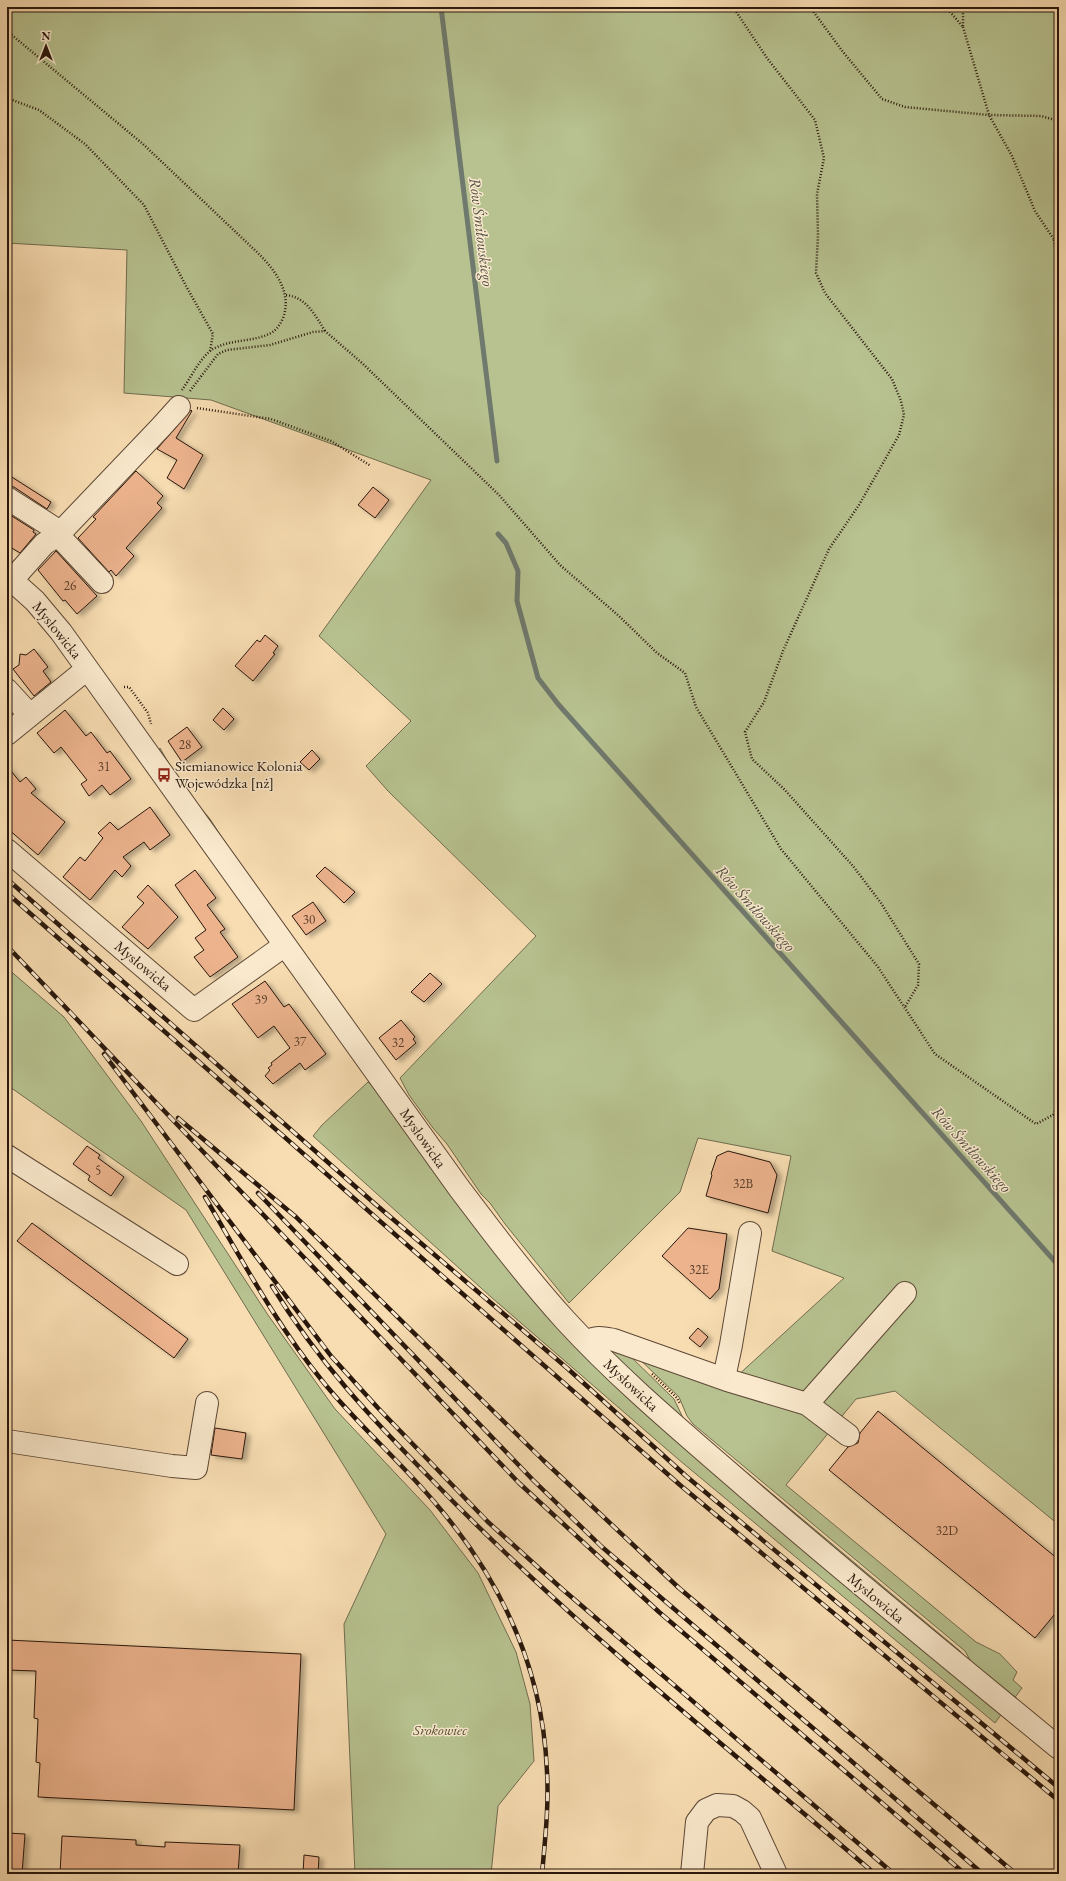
<svg xmlns="http://www.w3.org/2000/svg" width="1066" height="1881" font-family="'EB Garamond',serif">
	<style>
		.green { fill: #b7c290; stroke: #706c4e }
		.lines { fill: none; stroke-linecap: round; stroke-linejoin: round }
		.stream { stroke: #6f796d; stroke-width: 5 }
		.building { fill: #ecb38d; stroke: #29170c; filter: url(#shadow) }
		.minor-casing { stroke: #5d4836; stroke-width: 24 }
		.path { stroke: #29170c; stroke-width: 2.5; stroke-dasharray: 1 2; stroke-linecap: butt }
		.minor { stroke: #fae9cd; stroke-width: 22 }
		.rail-casing { stroke: #29170c; stroke-width: 4.5 }
		.rail { stroke: #fae9cd; stroke-width: 3; stroke-dasharray: 9; stroke-linecap: butt }
		.labels { text-anchor: middle; stroke-width: 3; stroke-linejoin: round; paint-order: stroke }
		.number-label { font-size: 13px; fill: #5a3e2c }
		.street-label { font-size: 15px; fill: #29170c; stroke: #fae9cd }
		.poi-label { font-size: 15px; fill: #29170c; stroke: #fae9cd; text-anchor: start }
		.park-label { font-size: 15px; font-style: italic; fill: #544a34; stroke: #fae9cd }
		.water-label { font-size: 16px; font-style: italic; fill: #525045; stroke: #fae9cd }
	</style>
	<defs>
		<filter id="shadow"><feDropShadow dx="4.5" dy="2.5" stdDeviation="2" flood-color="#0004"/></filter>
	</defs>
	<rect width="100%" height="100%" fill="#f8ddb2"/>
	<filter id="stains"><feTurbulence type="fractalNoise" baseFrequency=".005" numOctaves="4"/><feColorMatrix values="0 0 0 0 .2 0 0 0 0 .09 0 0 0 0 .02 0 0 0 .5 -.17"/></filter>
	<radialGradient id="worn" r=".72"><stop offset=".6" stop-color="#630" stop-opacity="0"/><stop offset="1" stop-color="#630" stop-opacity=".3"/></radialGradient>
	<path class="green" d="M7,7H1059V1525L895,1391L856,1399L786,1485L976,1642L1000,1654L1017,1672L1013,1680L1022,1688L1013,1700L975,1669L965,1651L693,1424L687,1416L679,1397L634,1354L735,1378L844,1278L772,1251L791,1156L698,1138L680,1192L569,1303L505,1224L490,1203L481,1194L447,1144L433,1128L409,1095L400,1078L536,936L388,791L366,766L411,721L319,636L431,480L211,400L124,393L127,250L7,243Z
		M160,748L180,783L210,819L230,850L158,753Z
		M7,968L64,1017L141,1121L268,1315L335,1409L430,1510L478,1573L516,1652L530,1704L534,1761L498,1806L491,1874H355L344,1624L386,1534L186,1210L7,1085Z
		M368,1082L379,1092L504,1261L1003,1712L995,1723L678,1459L491,1297L313,1136L322,1125Z
		M610,1350L625,1351L674,1399L684,1420L960,1651L967,1662L660,1401Z"/>
	<g class="lines">
		<path class="stream" d="M441,7L497,461
			M498,534L506,543L518,571L517,601L538,678L558,704L1059,1266"/>
	</g>
	<path class="building" d="M191,410L192,411L176,438L203,455L184,489L167,478L177,460L157,449Z
		M136,471L163,496L157,503L162,508L126,548L134,556L116,576L111,570L109,572L78,538L96,519L93,517Z
		M7,474L51,502L47,509L14,487L7,486Z
		M373,487L389,500L375,518L358,505Z
		M7,513L34,530L33,532L36,534L20,553L7,545Z
		M56,551L97,596L77,614L65,600L63,601L38,570Z
		M265,635L278,646L273,653L275,654L253,681L235,666L257,640L260,642Z
		M34,649L48,667L43,671L51,682L34,696L13,669L19,665L20,654L26,655Z
		M223,708L234,719L224,730L213,720Z
		M65,710L86,736L91,732L107,753L110,751L131,779L110,795L102,785L89,796L81,784L87,780L61,747L54,753L37,733Z
		M187,727L202,747L182,762L168,741Z
		M312,750L320,759L309,770L300,762Z
		M7,766L20,782L26,777L36,789L31,793L65,822L38,855L7,828Z
		M150,807L170,835L150,850L144,842L123,857L131,866L122,877L115,870L90,900L63,877L80,857L85,861L103,838L98,833L110,822L118,830Z
		M325,867L355,892L344,903L316,876Z
		M195,870L216,898L207,905L225,929L220,932L238,957L210,977L194,957L204,950L195,938L206,930L175,885Z
		M148,885L178,917L148,949L122,927L144,903L137,897Z
		M313,902L326,921L306,935L292,916Z
		M430,973L442,984L424,1002L411,992Z
		M265,981L284,1007L289,1004L326,1054L305,1070L300,1063L273,1084L265,1076L270,1070L268,1068L272,1065L271,1063L290,1048L274,1026L258,1038L232,1004Z
		M401,1020L415,1037L413,1039L416,1043L396,1060L379,1038Z
		M87,1146L100,1155L98,1158L124,1177L111,1196L88,1180L90,1176L73,1164Z
		M728,1151L770,1162L777,1175L768,1213L706,1196L712,1175L711,1174L717,1156Z
		M32,1223L188,1339L174,1358L17,1241Z
		M688,1228L727,1234L719,1289L710,1299L662,1256Z
		M698,1328L708,1337L700,1347L689,1338Z
		M878,1411L1059,1560V1609L1035,1638L829,1470L848,1447L858,1443L860,1433Z
		M215,1428L246,1433L242,1459L211,1455Z
		M7,1640L301,1654L294,1810L38,1797L40,1763L36,1762L38,1719L34,1718L36,1671L7,1670Z
		M7,1833L25,1834L22,1874H7Z
		M62,1836L136,1840V1845L165,1847V1842L240,1845L238,1874H60Z
		M304,1855L319,1857L318,1874H303Z"/>
	<g class="lines">
		<defs>
			<path id="minor" d="M7,498L54,528
				M58,535L102,582
				M7,576L35,601L61,632L459,1188C493,1233 527,1278 565,1320C621,1381 685,1434 747,1488C850,1577 954,1662 1059,1748
				M12,580L44,544L58,535L161,427L179,407
				M7,690L30,715
				M7,734L87,669
				M7,850L194,1010L285,945
				M7,1156L177,1264
				M586,1342C597,1336 603,1338 614,1340L727,1380L807,1404L848,1435
				M724,1378L731,1345L750,1233
				M807,1404L905,1293
				M7,1441L172,1466L196,1468L207,1403
				M692,1874L697,1822L706,1810L717,1805L733,1806L742,1811L750,1818L776,1874"/>
		</defs>
		<use href="#minor" class="minor-casing"/>
		<path class="path" d="M733,7L767,58L815,120L824,158L817,194L818,236L816,273L825,293L892,379L901,401L904,415L899,435L859,505L829,549L783,651L764,702L745,732L752,759L784,789L853,866L881,903L919,964L918,985L905,1007
			M810,7L843,52L882,99L905,107L989,115L1041,116L1059,121
			M946,7L963,27V7
			M963,27L989,115L1012,156L1035,211L1053,238L1059,244
			M7,31L143,144L261,256C277,273 292,294 283,318C280,325 276,331 269,334C252,342 231,339 213,349C200,357 191,378 182,390
			M7,98L39,110L85,144L144,205L186,286L213,334L210,351
			M1054,240L1059,277
			M286,295C306,297 315,315 325,331
			M190,391L218,354L227,350L270,345L313,332L325,331L362,363L499,495L560,565L619,616L657,653L685,673L696,707L781,849L878,967L935,1054L1036,1124L1053,1115L1059,1104
			M197,408L271,419L331,441L371,466
			M124,687H129L148,713L151,724
			M652,1374L677,1398L680,1404"/>
		<use href="#minor" class="minor"/>
		<defs>
			<path id="rail" d="M7,879L374,1203L567,1368L686,1476L1059,1788
				M7,893L680,1485L1059,1801
				M7,946L519,1483L659,1612L965,1874
				M104,1054L331,1356L378,1408L488,1522L561,1588L894,1874
				M178,1118L296,1217L543,1460L679,1588L1016,1874
				M258,1193L533,1480L602,1547L983,1874
				M205,1197C242,1260 277,1326 324,1383C359,1426 401,1462 436,1504C502,1581 543,1670 547,1772C549,1806 545,1840 542,1874
				M272,1286C319,1363 372,1419 434,1482C571,1624 726,1746 875,1874"/>
		</defs>
		<use href="#rail" class="rail-casing"/>
		<use href="#rail" class="rail"/>
	</g>
	<defs>
		<symbol id="bus-bare" viewBox="-9 -9 18 18"><path d="M-5-6H5V4H4V6H2V4H-2V6H-4V4H-5ZM-3.5-4V0h7V-4ZM-3.5 1.2v1.5H-2V1.2ZM2 1.2v1.5H3.5V1.2Z" fill="#8f2418" stroke="#fae9cd" stroke-width="2.5" paint-order="stroke"/></symbol>
	</defs>
	<g fill-rule="evenodd">
		<use href="#bus-bare" x="154" y="765" width="20" height="20"/>
	</g>
	<g class="labels">
		<g class="number-label">
			<text x="70" y="590">26</text>
			<text x="185" y="749">28</text>
			<text x="104" y="771">31</text>
			<text x="309" y="924">30</text>
			<text x="261" y="1004">39</text>
			<text x="300" y="1046">37</text>
			<text x="398" y="1047">32</text>
			<text x="98" y="1175">5</text>
			<text x="743" y="1188">32B</text>
			<text x="699" y="1274">32E</text>
			<text x="947" y="1535">32D</text>
		</g>
		<g class="street-label">
			<text transform="translate(57 630) rotate(51)" y="5">Mysłowicka</text>
			<text transform="translate(143 966) rotate(40)" y="5">Mysłowicka</text>
			<text transform="translate(423 1138) rotate(55)" y="5">Mysłowicka</text>
			<text transform="translate(631 1385) rotate(43)" y="5">Mysłowicka</text>
			<text transform="translate(876 1598) rotate(40)" y="5">Mysłowicka</text>
		</g>
		<g class="poi-label">
			<text x="175" y="771">Siemianowice Kolonia<tspan x="175" dy="17">Wojewódzka [nż]</tspan></text>
		</g>
		<g class="park-label">
			<text x="440" y="1735">Srokowiec</text>
		</g>
		<g class="water-label">
			<text transform="translate(482 232) rotate(83)" y="6">Rów Śmiłowskiego</text>
			<text transform="translate(756 908) rotate(48)" y="6">Rów Śmiłowskiego</text>
			<text transform="translate(972 1149) rotate(48)" y="6">Rów Śmiłowskiego</text>
		</g>
	</g>
	<rect width="1066" height="1881" fill="none" stroke="#f8ddb2" stroke-width="24"/>
	<rect x="8" y="8" width="1050" height="1865" fill="none" stroke="#29170c" stroke-width="2"/>
	<rect x="12" y="12" width="1042" height="1857" fill="none" stroke="#29170c"/>
	<g transform="translate(46 46)" stroke="#fae9cd" stroke-width="3" paint-order="stroke">
	<path d="M0-3L7 15L0 10L-7 15Z" fill="#29170c"/>
	<text y="-6" font-size="11" font-weight="bold" text-anchor="middle" fill="#29170c">N</text>
	</g>
	<rect width="100%" height="100%" filter="url(#stains)"/>
	<rect width="100%" height="100%" fill="url(#worn)"/>
</svg>
